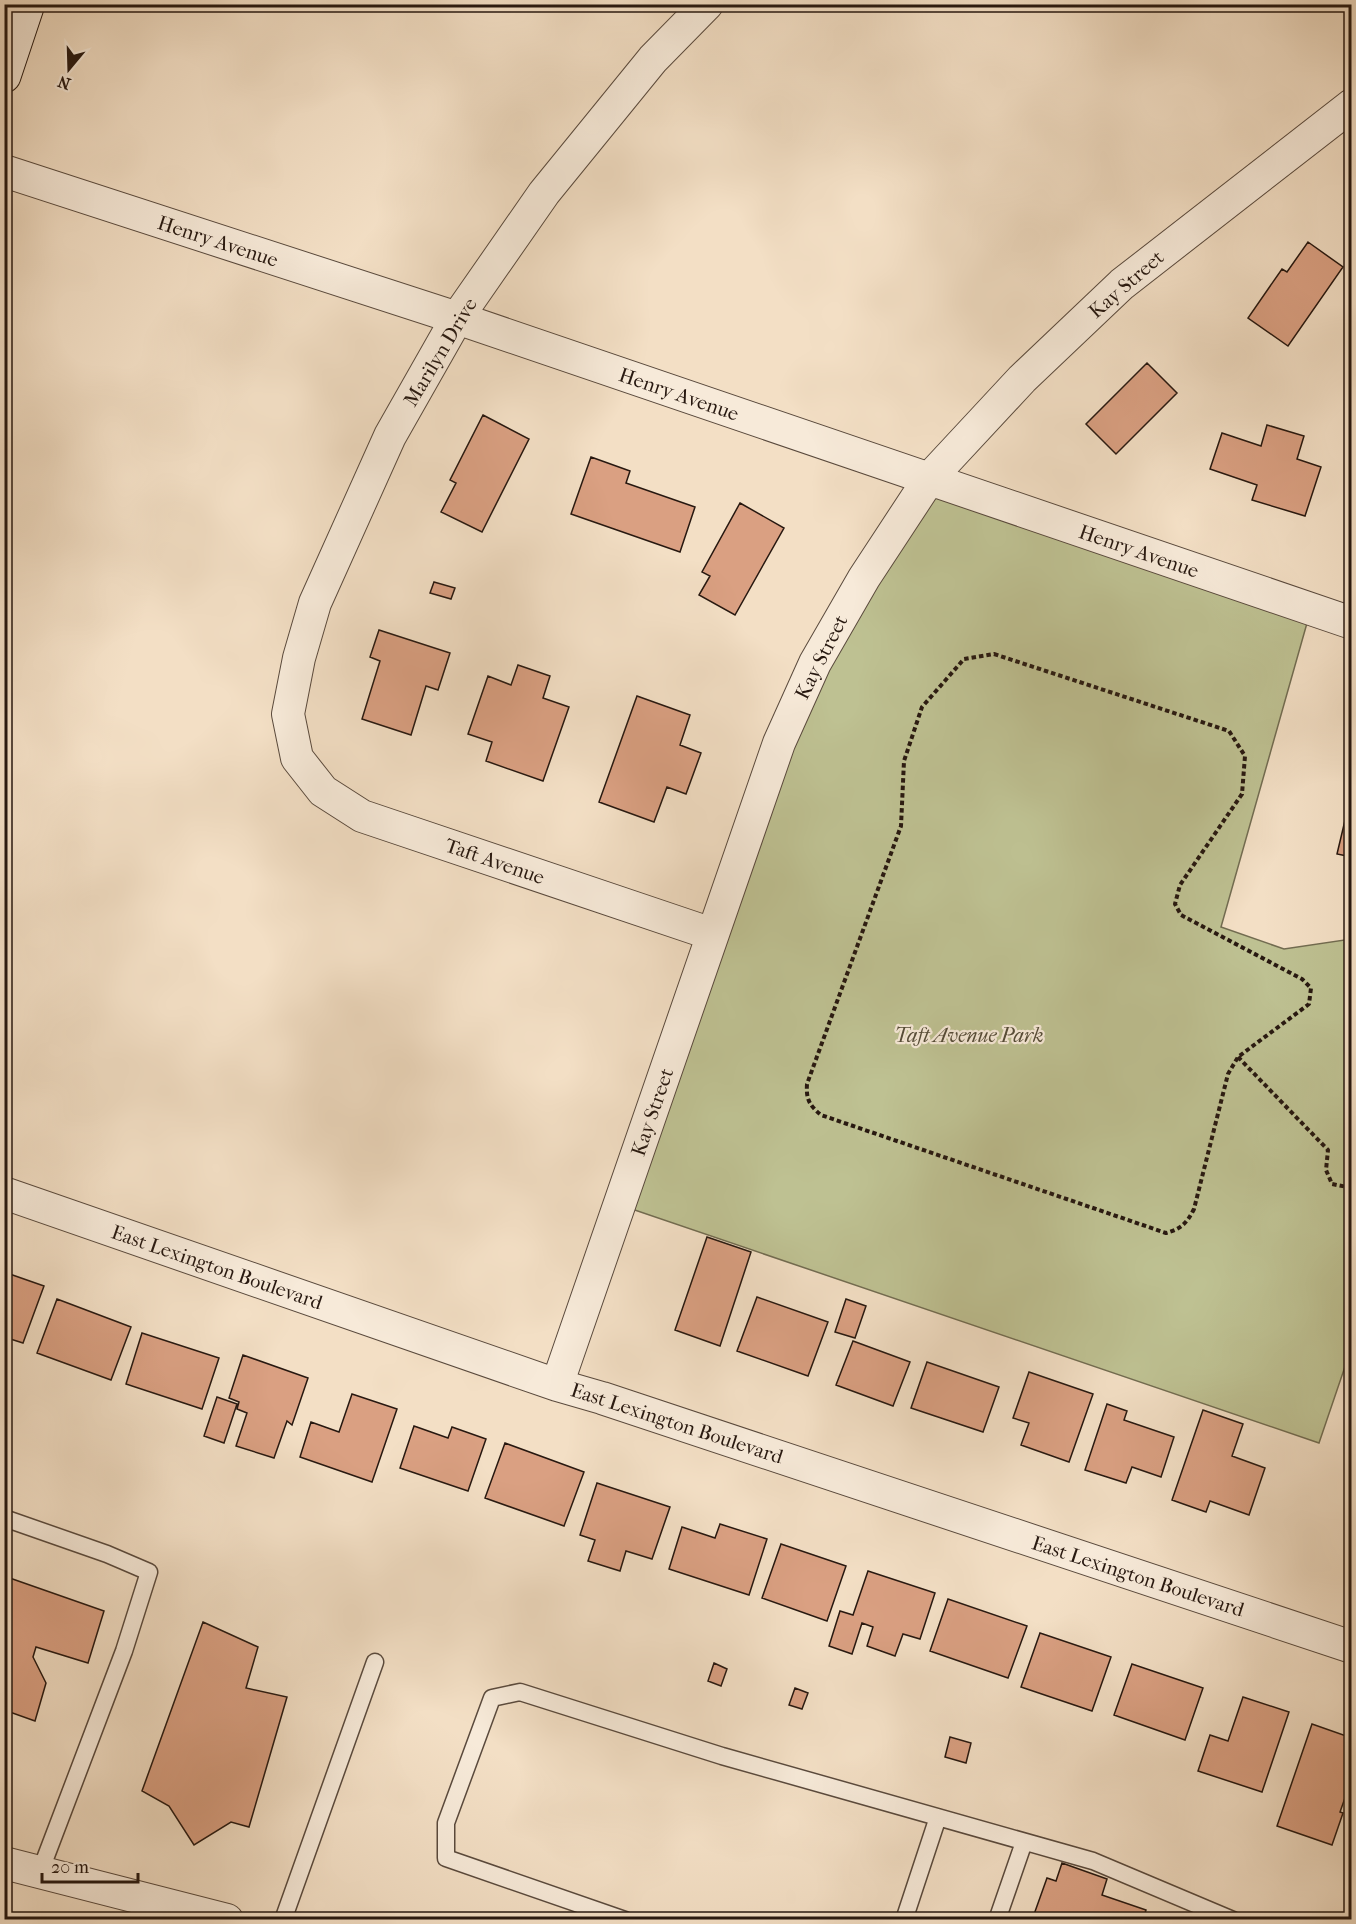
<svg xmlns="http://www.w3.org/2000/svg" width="1356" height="1924" font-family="'IM FELL French Canon',serif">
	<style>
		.green { fill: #bec192; stroke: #726c51; stroke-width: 1.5 }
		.building { fill: #daa082; stroke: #271810; stroke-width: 1.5 }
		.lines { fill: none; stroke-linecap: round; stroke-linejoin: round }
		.lane-casing { stroke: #5a4a3d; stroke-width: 19 }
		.street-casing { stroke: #5a4a3d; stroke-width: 34 }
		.secondary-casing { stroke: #271810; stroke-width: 35 }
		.path { stroke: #271810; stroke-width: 4; stroke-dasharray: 4.5 3; stroke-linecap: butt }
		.lane { stroke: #f7ead9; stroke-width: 16 }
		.street { stroke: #f7ead9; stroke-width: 32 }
		.secondary { stroke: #f7ead9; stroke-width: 33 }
		.labels { text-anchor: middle; stroke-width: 4.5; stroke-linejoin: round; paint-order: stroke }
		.street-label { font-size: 20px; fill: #271810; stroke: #f7ead9 }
		.park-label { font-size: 20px; font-style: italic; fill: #544b37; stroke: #f7ead9 }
	</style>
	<rect width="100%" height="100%" fill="#f3dfc5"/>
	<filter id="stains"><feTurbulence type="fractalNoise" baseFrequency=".00333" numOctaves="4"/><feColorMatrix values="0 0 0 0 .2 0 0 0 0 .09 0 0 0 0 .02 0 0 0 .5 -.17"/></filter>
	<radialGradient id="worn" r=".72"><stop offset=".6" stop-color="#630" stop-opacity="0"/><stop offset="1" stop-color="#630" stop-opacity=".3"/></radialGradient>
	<path class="green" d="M929,479L1311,609L1221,927L1284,949L1351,939V1349L1319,1443L620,1205L779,743Z"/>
	<path class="building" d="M1308,242L1343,267L1288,346L1248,318L1282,269L1287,272Z
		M1147,363L1177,393L1116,454L1086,424Z
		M483,415L529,439L482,532L441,512L456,483L450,480Z
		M1267,425L1304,436L1297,459L1321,467L1305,516L1252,500L1257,485L1210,469L1222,433L1261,446Z
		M591,457L630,471L626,483L695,507L680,552L571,514Z
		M740,503L784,528L735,615L699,595L710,576L702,572Z
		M434,582L455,588L451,599L430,593Z
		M379,630L450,653L438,690L426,686L411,735L362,719L380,661L370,657Z
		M518,665L550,676L543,698L569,707L543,781L486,761L492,742L468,734L488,676L511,685Z
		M637,696L690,715L680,745L701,753L686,794L667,787L654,822L599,802Z
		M1352,791V857L1337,854Z
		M707,1237L751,1252L720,1346L675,1330Z
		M4,1272L44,1286L23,1343L4,1337Z
		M757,1297L828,1322L808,1376L737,1351Z
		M57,1299L131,1327L111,1380L37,1353Z
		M846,1299L866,1306L855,1338L835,1332Z
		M142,1333L219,1358L202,1409L126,1384Z
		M853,1341L910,1362L893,1406L836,1385Z
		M243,1355L308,1378L292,1425L287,1421L274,1458L236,1446L247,1413L237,1409L239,1402L229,1398Z
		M927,1362L999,1387L983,1432L911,1408Z
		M1029,1372L1093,1394L1069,1462L1021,1445L1029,1423L1013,1418Z
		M352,1394L397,1409L372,1482L300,1457L311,1422L339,1432Z
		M217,1397L237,1404L224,1443L204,1436Z
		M1107,1404L1127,1411L1124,1420L1174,1437L1161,1477L1132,1467L1126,1483L1085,1470Z
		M1203,1410L1243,1424L1232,1456L1265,1468L1249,1515L1210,1501L1206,1512L1172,1500Z
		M414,1426L448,1438L452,1427L486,1439L468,1491L400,1468Z
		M505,1443L584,1472L564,1526L485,1498Z
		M597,1483L670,1507L652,1559L626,1551L620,1571L588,1561L595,1540L580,1535Z
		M720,1524L767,1539L749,1595L669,1569L682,1527L715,1538Z
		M781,1544L846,1566L827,1621L762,1598Z
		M868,1571L935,1593L920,1639L903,1634L895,1656L867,1646L873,1627L862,1623L852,1654L829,1646L840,1611L853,1615Z
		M4,1576L104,1611L88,1663L36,1647L33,1657L46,1683L35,1721L4,1710Z
		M948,1599L1027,1626L1008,1678L930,1651Z
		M203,1622L258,1647L246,1688L287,1697L249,1827L231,1822L194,1845L169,1806L142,1791Z
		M1040,1633L1111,1657L1092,1711L1021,1687Z
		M714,1663L727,1669L721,1686L708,1681Z
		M1132,1664L1203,1688L1185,1740L1114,1715Z
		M795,1688L808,1693L802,1709L789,1705Z
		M1243,1697L1289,1712L1262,1792L1198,1771L1210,1735L1228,1741Z
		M1312,1724L1352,1738V1778L1340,1812L1343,1813L1332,1845L1277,1826Z
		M950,1737L971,1743L966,1763L945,1757Z
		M1062,1863L1107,1879L1102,1895L1146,1910L1143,1920H1032L1047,1878L1056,1881Z"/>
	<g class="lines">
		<defs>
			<path id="lane" d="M4,1518L107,1554L149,1572L124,1651L40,1872
				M283,1920L375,1662
				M625,1920L446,1858V1823L492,1698L520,1692L722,1756L1093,1861L1233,1920
				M904,1920L938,1817
				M997,1920L1024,1842"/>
			<path id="street" d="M707,4L653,59L544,193L457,318L390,436L315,603L299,658L288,714L297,758L323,791L362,816L712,934
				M4,171L457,318L1352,623
				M4,1193L557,1385L602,1398L1352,1647
				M557,1385L779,743L815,663L864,578L929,479L1022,379L1122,284L1352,105
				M4,1863L227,1920"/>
			<path id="secondary" d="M4,76L28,4"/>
		</defs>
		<use href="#lane" class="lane-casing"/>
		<use href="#street" class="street-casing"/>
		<use href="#secondary" class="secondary-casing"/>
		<path class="path" d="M994,654L1229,731L1245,756L1242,794L1180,885L1175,904L1181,915L1302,979L1311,988L1309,1004L1238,1057L1228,1074L1194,1209C1187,1223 1181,1229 1166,1233L821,1115C809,1105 806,1099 807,1084L901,826L904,761L922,707L964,659Z
			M1238,1057L1328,1150L1326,1170L1332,1184L1347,1187L1352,1174"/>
		<use href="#lane" class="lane"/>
		<use href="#street" class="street"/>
		<use href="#secondary" class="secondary"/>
	</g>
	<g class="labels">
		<g class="street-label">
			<text transform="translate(218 241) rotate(18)" y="7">Henry Avenue</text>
			<text transform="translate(1126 284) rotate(-41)" y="7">Kay Street</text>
			<text transform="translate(440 352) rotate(-59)" y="7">Marilyn Drive</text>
			<text transform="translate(679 394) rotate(19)" y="7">Henry Avenue</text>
			<text transform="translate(1139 551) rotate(19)" y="7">Henry Avenue</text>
			<text transform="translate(821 657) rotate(-63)" y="7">Kay Street</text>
			<text transform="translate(495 861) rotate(19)" y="7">Taft Avenue</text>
			<text transform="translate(652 1112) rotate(-71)" y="7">Kay Street</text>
			<text transform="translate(217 1267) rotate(19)" y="7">East Lexington Boulevard</text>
			<text transform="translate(677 1423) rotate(18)" y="7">East Lexington Boulevard</text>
			<text transform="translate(1138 1576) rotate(18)" y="7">East Lexington Boulevard</text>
		</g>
		<g class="park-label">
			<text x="969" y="1042">Taft Avenue Park</text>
		</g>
	</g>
	<rect width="1356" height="1924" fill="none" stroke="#f3dfc5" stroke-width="24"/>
	<rect x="6" y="6" width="1344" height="1912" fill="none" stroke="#271810" stroke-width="3"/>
	<rect x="12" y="12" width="1332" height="1900" fill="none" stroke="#271810" stroke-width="1.5"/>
	<g transform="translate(69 69) rotate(199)" stroke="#f7ead9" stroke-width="4.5" paint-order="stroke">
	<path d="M0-4.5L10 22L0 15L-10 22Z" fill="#271810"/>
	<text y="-9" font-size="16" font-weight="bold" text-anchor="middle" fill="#271810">N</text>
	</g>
	<path d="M42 1873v9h96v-9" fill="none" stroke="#271810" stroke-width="3"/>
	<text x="51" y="1873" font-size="18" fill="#271810" stroke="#f7ead9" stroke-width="4.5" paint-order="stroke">20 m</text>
	<rect width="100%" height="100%" filter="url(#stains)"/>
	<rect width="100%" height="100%" fill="url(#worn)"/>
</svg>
